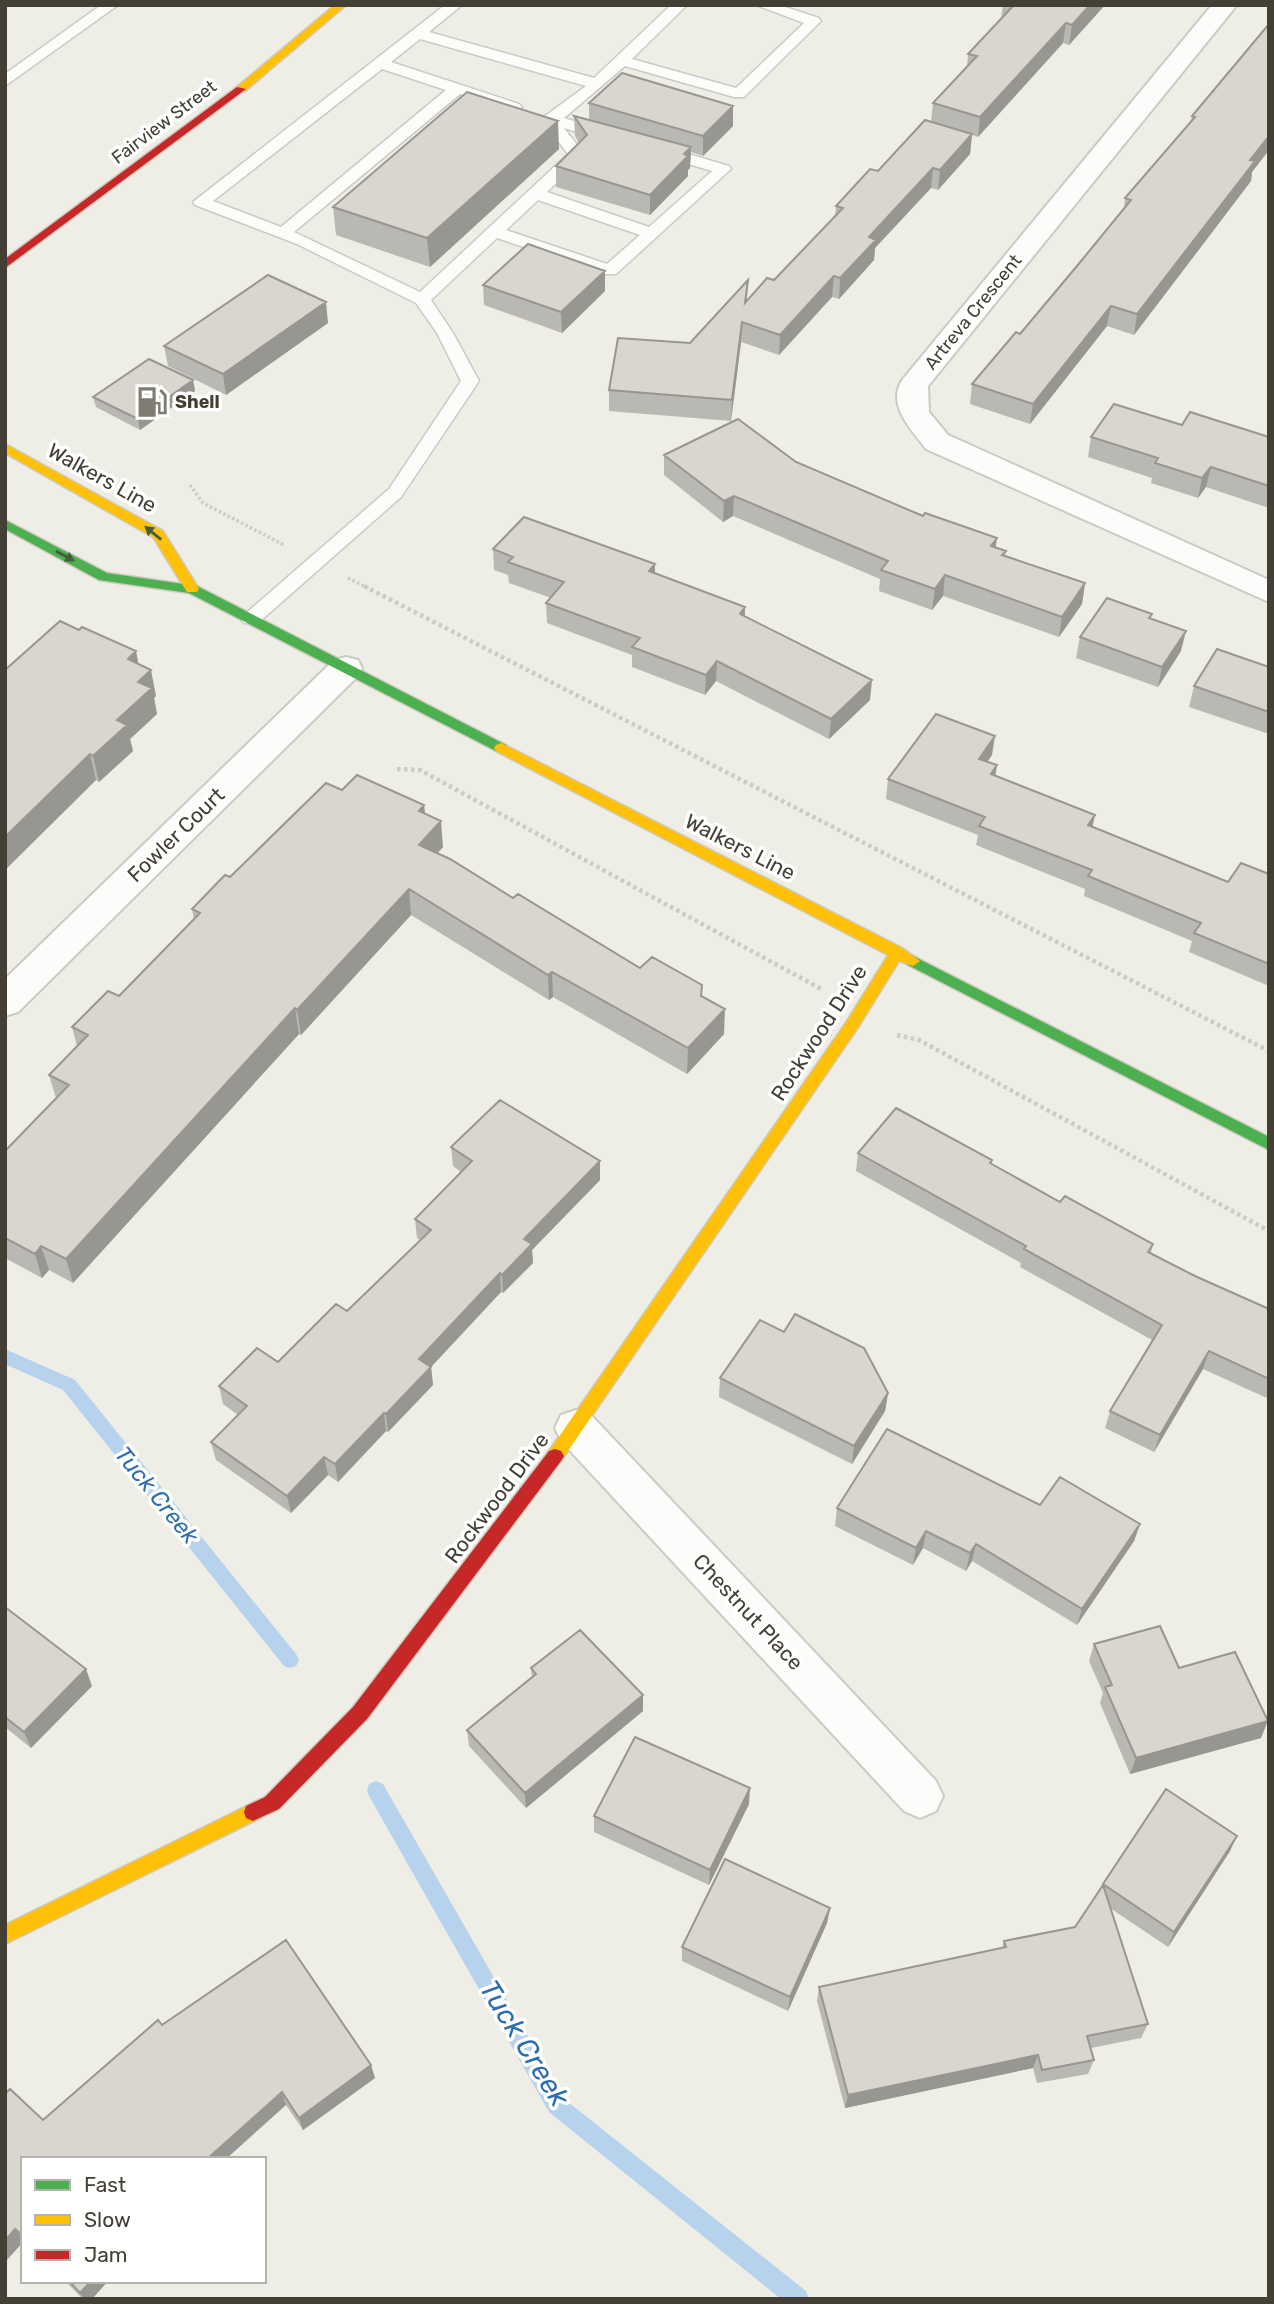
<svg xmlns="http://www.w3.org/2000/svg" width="1274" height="2304" font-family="Rubik,sans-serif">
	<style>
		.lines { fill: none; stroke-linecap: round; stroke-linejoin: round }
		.stream { fill: #b7d2ec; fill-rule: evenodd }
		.lane-casing { stroke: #cccac4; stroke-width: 3 }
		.street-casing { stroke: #cccac4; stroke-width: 4 }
		.fast-casing { stroke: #cecabd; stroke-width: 3 }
		.slow-casing { stroke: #cecabd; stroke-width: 3 }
		.jam-casing { stroke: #cecabd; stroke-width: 3 }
		.path-far1 { stroke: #cccbc6; stroke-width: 3.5; stroke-dasharray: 2.5 2.5; stroke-linecap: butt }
		.path { stroke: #cccbc6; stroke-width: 4.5; stroke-dasharray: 3.5 3.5; stroke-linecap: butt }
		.lane { fill: #fcfcfb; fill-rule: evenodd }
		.street { fill: #fcfcfb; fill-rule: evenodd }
		.fast { fill: #4caf50; fill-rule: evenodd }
		.slow { fill: #ffc107; fill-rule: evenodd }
		.jam { fill: #c62828; fill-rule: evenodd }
		.wall { fill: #bab8b2 }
		.shaded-wall { fill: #979691 }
		.building { fill: #d8d6cf; stroke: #979691; stroke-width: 2 }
		.oneway { fill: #455b3b }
		.labels { text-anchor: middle; stroke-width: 7; stroke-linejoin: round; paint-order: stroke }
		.far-street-label { font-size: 18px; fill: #433f34; stroke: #fff }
		.far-poi-label { font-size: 18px; font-weight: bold; fill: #433f34; stroke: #fff; text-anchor: start }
		.street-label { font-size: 21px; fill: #433f34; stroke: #fff }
		.water-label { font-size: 23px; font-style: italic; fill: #2e6dae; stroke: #fff }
		.near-water-label { font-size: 28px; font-style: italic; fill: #2e6dae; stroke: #fff }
	</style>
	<rect width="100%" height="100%" fill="#eeede6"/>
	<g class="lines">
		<path class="stream" d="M5,1349L75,1380L296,1654L299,1660L296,1666L290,1668L284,1666L63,1390L5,1364Z
			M376,1781L383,1784L563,2098L806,2291L809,2299H781L549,2112L369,1796L367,1790L369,1784Z"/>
		<defs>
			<path id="lane" d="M101,5H118L5,86V74Z
				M445,5H462L429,32L594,78L671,5H687L632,59L736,88L804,23L756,5H779L819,18L821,21L744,97H734L625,66L564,118L610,132L612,135L604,140L564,128L585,155L547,192L649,227L712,171L655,154L653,151L655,148L661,146L729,166L731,169L616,274H604L497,238L431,300L453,333L479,381L401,497L258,623H244L241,619L244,615L389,489L461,381L437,333L416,303L297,244L195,205L193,202ZM420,39L586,86L541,119L568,154L420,292L294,232L460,94L514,112L522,107L519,104L391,62ZM382,69L446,90L281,227L213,201ZM538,200L640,235L607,264L506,230Z"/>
			<path id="street" d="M1212,5H1237L928,386L929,412L948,435L1269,580V602L926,449C912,430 885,404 903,379Z
				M346,657L358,660L362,668L358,676L18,1012L5,1016V979L334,660Z
				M576,1410L591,1415L936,1781L943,1796L936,1811L920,1818L904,1811L561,1441L555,1428L561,1415Z"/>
			<path id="fast" d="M5,520L107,573L197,586L506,745L508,748L506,751H496L189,593L99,580L5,529Z
				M913,956L1269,1137V1150L908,965L906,961L908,957Z"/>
			<path id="slow" d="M335,5H346L245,91H237V87Z
				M5,444L163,531L199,589L197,592H187L153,537L5,453Z
				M501,743L902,948L920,961L913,966L899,961L857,1029L561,1461L555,1463L549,1461L546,1456L549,1451L847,1021L888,955L496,751L494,748L496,745Z
				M253,1803L260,1806L262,1812L260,1818L5,1944V1925Z"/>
			<path id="jam" d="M237,87L246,89L5,268V259Z
				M555,1449L561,1451L564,1456L561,1461L367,1719L279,1809L253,1821L246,1818L244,1812L246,1806L265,1797L353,1707L549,1451Z"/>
		</defs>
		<use href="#lane" class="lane-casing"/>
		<use href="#street" class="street-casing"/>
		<use href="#fast" class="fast-casing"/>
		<use href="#slow" class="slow-casing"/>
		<use href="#jam" class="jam-casing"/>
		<path class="path-far1" d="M190,485L203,503L284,545
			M348,578L368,588"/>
		<path class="path" d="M364,586L1269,1051
			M397,769L420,770L823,990
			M897,1035L919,1040L1269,1231"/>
		<use href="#lane" class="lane"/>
		<use href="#street" class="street"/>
		<use href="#fast" class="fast"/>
		<use href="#slow" class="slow"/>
		<use href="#jam" class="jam"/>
	</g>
	<path class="wall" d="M1003,5H1105L1069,45L1063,43L978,137L972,135L970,154L938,190L931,188L875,248L874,260L839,299L832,297L779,355L741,342L731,421L609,411V390L690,343L748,280L747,300L774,280L835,216L836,206L878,171L931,122L933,103L967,67L968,54L1001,19Z
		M1269,24V150L1252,172L1251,181L1134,335L1107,326L1030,424L970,404L972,384L1020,334L1077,266L1124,209L1125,198L1191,122L1192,116Z
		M589,103L733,106V126L703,156L691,152L690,168L688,170V176L650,215L556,187V166L579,143L575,136L574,116L589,120Z
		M559,149L430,267L336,235L333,207Z
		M605,271V291L562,333L484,305L483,285Z
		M328,323L226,395L168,366L164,346Z
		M193,380L195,391L140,430L96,407L93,397Z
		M1182,425L1269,437V508L1206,487L1198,498L1151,483L1152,478L1088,457L1091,437Z
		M664,455L796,462L1006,551L1005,556L1085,583L1082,604L1059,637L943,596L932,610L879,591L880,579L733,516L723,522L664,475Z
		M493,549L655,574L745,607V616L870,700L829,739L716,681L705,695L632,667V655L547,623L546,603L551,598L509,583L508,575L494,570Z
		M1080,637L1181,651L1158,687L1076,658Z
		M139,664L156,696L154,698L157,714L130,739L133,751L99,782L96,780L5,870Z
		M1269,667V734L1189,707L1194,686Z
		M992,755L987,762L995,776L1093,827L1228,882L1269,874V986L1189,952L1192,941L1084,896L1085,889L976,845L978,835L886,799L888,779Z
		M342,790L424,805L425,814L443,847L437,853L513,898L640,968L701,996L724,1034L687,1074L553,997L549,1000L411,915L301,1035L299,1034L73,1283L49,1270L42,1278L5,1258V1151L56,1098L49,1075L77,1046L72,1027L119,996L194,920L192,909L230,877Z
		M451,1147L600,1161V1180L532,1250L533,1263L503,1293L501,1292L431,1367L433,1385L388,1432L386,1431L338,1482L328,1475L291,1513L216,1460L211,1442L238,1415L223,1404L219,1386L278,1362L347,1311L420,1240L417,1238L415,1219L461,1172L453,1166Z
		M858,1153L992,1160L991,1164L1060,1202L1153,1244L1151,1253L1195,1276L1269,1309V1399L1203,1369L1154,1452L1105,1428L1110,1411L1152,1340L1020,1267L1021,1263L856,1171Z
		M720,1378L888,1393L885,1411L852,1464L719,1397Z
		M1040,1505L1140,1524L1134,1541L1077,1625L972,1561L966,1571L923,1548L913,1565L835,1526L837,1508Z
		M5,1607L92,1686L31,1748L5,1727Z
		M1094,1644L1179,1668L1261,1738L1130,1774L1100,1703L1103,1693L1089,1661Z
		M531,1668L643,1695V1711L526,1808L469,1746L467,1730L532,1677Z
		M1166,1789L1230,1851L1168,1947L1110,1908L1148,2024L1141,2038L1091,2048L1094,2060L1088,2074L1037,2083L1033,2068L845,2108L817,2001L819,1987L1002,1948L1004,1941L1075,1927Z
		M749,1804L709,1885L594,1832V1816Z
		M830,1908L827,1923L788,2011L682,1961V1947Z
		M162,2025L375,2078L303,2130L286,2105L23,2159V2242L5,2262V2094L43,2120Z
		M65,2281H108L92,2299H83Z"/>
	<path class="shaded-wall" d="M1090,5H1105L1069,45L1072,25Z
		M1066,23L1063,43L978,137L980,117Z
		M733,106V126L703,156V136Z
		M558,121L559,149L430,267L427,238Z
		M972,134L970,154L938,190L940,170Z
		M1269,136V150L1252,172L1251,181L1134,335L1137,314Z
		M691,147L690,168L688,170V176L650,215V195Z
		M933,168L931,188L875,248L874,260L839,299L840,278L869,237Z
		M605,271V291L562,333L561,312Z
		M834,276L832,297L779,355L780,335Z
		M326,302L328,323L226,395L223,374Z
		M1111,306L1107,326L1030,424L1033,404Z
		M742,322L741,342L731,421L732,400Z
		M193,380L195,391L140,430L138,419Z
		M1211,467L1206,487L1198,498L1202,478Z
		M734,496L733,516L723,522L724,501Z
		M997,538L994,559L991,546Z
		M655,564V584L649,571Z
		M945,575L943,596L932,610L935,589Z
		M1085,583L1082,604L1059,637L1062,617Z
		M745,607L744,627L740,614Z
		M1186,631L1181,651L1158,687L1162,667Z
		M136,651L141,677L128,659Z
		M717,661L716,681L705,695L706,675Z
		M151,670L156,696L154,698L157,714L130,739L133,751L99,782L93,756L117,720L138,682Z
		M872,680L870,700L829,739L831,719Z
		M995,736L992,755L976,778L979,759Z
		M90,754L96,780L5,870V837Z
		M997,765L994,785L991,774Z
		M424,805L427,832L419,811Z
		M1095,815L1091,834L1088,825Z
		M441,821L443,847L421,871L419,845Z
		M409,889L411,915L301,1035L297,1010Z
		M552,972L553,997L549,1000L548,975Z
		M295,1008L299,1034L73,1283L66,1259Z
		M725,1009L724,1034L687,1074L688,1048Z
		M600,1161V1180L532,1250L533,1263L503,1293L502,1275L524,1239Z
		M41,1246L49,1270L42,1278L35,1254Z
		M500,1273L501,1292L431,1367L433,1385L388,1432L386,1414L419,1359Z
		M1209,1351L1203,1369L1154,1452L1160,1435Z
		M888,1393L885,1411L852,1464L854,1446Z
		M384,1413L386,1431L338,1482L335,1464Z
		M324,1457L328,1475L291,1513L287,1496Z
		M1140,1524L1134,1541L1077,1625L1082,1609Z
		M926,1531L923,1548L913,1565L916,1548Z
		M976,1544L972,1561L966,1571L970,1553Z
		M86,1669L92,1686L31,1748L24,1732Z
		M643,1695V1711L526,1808L525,1793Z
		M1268,1721L1261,1738L1130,1774L1136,1758Z
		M750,1788L749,1804L709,1885L710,1870Z
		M1237,1836L1230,1851L1168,1947L1174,1932Z
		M830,1908L827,1923L788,2011L790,1997Z
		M1038,2055L1033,2068L845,2108L848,2095Z
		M371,2065L375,2078L303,2130L299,2118Z
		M282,2092L286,2105L226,2159H207Z
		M15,2229L23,2240V2242L5,2262V2241Z
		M91,2281H108L92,2299H84L80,2293Z"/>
	<path class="building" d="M1014,5H1090L1072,25L1066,23L980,117L933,103L977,56L968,54Z
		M1269,24V136L1250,160L1255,161L1137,314L1111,306L1033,404L972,384L1016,332L1020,334L1077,266L1131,200L1125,198L1195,117L1192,116Z
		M622,73L733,106L703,136L589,103Z
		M467,92L558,121L427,238L333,207Z
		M574,116L691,147L684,154L688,156L650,195L556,166L587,135Z
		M925,120L972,134L940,170L933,168L869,237L876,240L840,278L834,276L780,335L742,322L732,400L609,390L618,338L690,343L748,280L745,303L767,278L774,280L843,208L836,206L870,169L878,171Z
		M528,244L605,271L561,312L483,285Z
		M268,275L326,302L223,374L164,346Z
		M149,359L193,380L138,419L93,397Z
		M1114,404L1182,425L1190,412L1269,437V486L1211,467L1202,478L1155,463L1158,458L1091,437Z
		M738,419L796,462L923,516L925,513L997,538L991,546L1006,551L1002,555L1085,583L1062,617L945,575L935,589L881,570L888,561L734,496L724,501L664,455Z
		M524,517L655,564L649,571L745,607L740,614L872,680L831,719L717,661L706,675L632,647L640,638L546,603L564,582L508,562L513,557L493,549Z
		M1107,598L1152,614L1149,618L1186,631L1162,667L1080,637Z
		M60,621L79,630L82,627L136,651L128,659L151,670L138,682L152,688L117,720L127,725L93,756L90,754L5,837V670Z
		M1217,649L1269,667V712L1194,686Z
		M936,714L995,736L979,759L997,765L991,774L1095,815L1088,825L1228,882L1241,863L1269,874V964L1194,933L1201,923L1088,876L1092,870L979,826L985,817L888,779Z
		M357,775L424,805L419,811L441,821L419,845L450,859L513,898L518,894L640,968L652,957L702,985L701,996L725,1009L688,1048L552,972L548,975L409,889L297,1010L295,1008L66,1259L41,1246L35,1254L5,1238V1151L69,1085L49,1075L88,1035L72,1027L108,991L119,996L200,913L192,909L225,875L230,877L326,783L342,790Z
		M500,1100L600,1161L524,1239L532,1244L502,1275L500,1273L419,1359L431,1367L386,1414L384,1413L335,1464L324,1457L287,1496L211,1442L247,1406L219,1386L257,1348L278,1362L336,1304L347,1311L431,1230L415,1219L472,1161L451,1147Z
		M896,1108L992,1160L990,1163L1060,1202L1065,1196L1153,1244L1148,1252L1195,1276L1269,1309V1379L1209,1351L1160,1435L1110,1411L1162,1325L1024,1249L1026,1246L858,1153Z
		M795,1314L864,1348L888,1393L854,1446L720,1378L760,1320L784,1332Z
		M887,1429L1040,1505L1060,1477L1140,1524L1082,1609L976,1544L970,1553L926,1531L916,1548L837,1508Z
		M5,1607L86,1669L24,1732L5,1717Z
		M1160,1626L1179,1668L1235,1652L1268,1721L1136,1758L1105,1687L1112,1685L1094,1644Z
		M580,1630L643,1695L525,1793L467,1730L536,1674L531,1668Z
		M635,1737L750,1788L710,1870L594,1816Z
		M1166,1789L1237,1836L1174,1932L1103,1884Z
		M725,1859L830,1908L790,1997L682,1947Z
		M1103,1885L1148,2024L1087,2036L1094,2060L1042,2070L1038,2055L848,2095L819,1987L1006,1947L1004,1941L1075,1927Z
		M286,1940L371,2065L299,2118L282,2092L207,2159H23V2236L15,2229L5,2241V2094L10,2089L43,2120L158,2020L162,2025Z
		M69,2281H91L80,2293Z"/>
	<defs><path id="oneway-solid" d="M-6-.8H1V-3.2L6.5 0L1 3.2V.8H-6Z" transform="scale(1.75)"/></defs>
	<g class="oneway">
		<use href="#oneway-solid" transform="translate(153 533) rotate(-141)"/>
		<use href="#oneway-solid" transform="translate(65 556) rotate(28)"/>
	</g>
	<defs>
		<symbol id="fuel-bare" viewBox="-9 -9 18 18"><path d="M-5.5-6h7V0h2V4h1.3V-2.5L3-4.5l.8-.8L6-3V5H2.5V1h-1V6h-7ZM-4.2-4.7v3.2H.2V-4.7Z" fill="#7f7c72" stroke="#fff" stroke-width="2.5" paint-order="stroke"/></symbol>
	</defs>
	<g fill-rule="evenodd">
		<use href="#fuel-bare" x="130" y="380" width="44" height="44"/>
	</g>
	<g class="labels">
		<g class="far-street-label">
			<text transform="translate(164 122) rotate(-37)" y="6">Fairview Street</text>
			<text transform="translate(973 312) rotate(-51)" y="6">Artreva Crescent</text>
		</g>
		<g class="far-poi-label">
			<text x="175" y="408">Shell</text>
		</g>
		<g class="street-label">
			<text transform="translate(102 478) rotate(29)" y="7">Walkers Line</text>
			<text transform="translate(176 835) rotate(-44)" y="7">Fowler Court</text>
			<text transform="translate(740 847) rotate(27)" y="7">Walkers Line</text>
			<text transform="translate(819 1033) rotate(-57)" y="7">Rockwood Drive</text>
			<text transform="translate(497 1498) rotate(-53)" y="7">Rockwood Drive</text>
			<text transform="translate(748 1612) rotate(47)" y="7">Chestnut Place</text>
		</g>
		<g class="water-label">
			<text transform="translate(157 1495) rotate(51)" y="8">Tuck Creek</text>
		</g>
		<g class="near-water-label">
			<text transform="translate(525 2043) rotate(58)" y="10">Tuck Creek</text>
		</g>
	</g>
	<rect width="1274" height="2304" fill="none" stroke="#433f34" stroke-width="14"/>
	<rect x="21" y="2157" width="245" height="126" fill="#ffffff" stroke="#b4b2ae" stroke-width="2"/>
	<rect x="35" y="2180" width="35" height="10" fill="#4caf50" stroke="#b4b2ae" stroke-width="2"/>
	<text x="84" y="2192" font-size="21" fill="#433f34">Fast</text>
	<rect x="35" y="2215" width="35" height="10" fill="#ffc107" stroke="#b4b2ae" stroke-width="2"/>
	<text x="84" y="2227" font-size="21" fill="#433f34">Slow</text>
	<rect x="35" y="2250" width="35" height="10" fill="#c62828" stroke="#b4b2ae" stroke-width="2"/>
	<text x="84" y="2262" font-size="21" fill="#433f34">Jam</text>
</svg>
